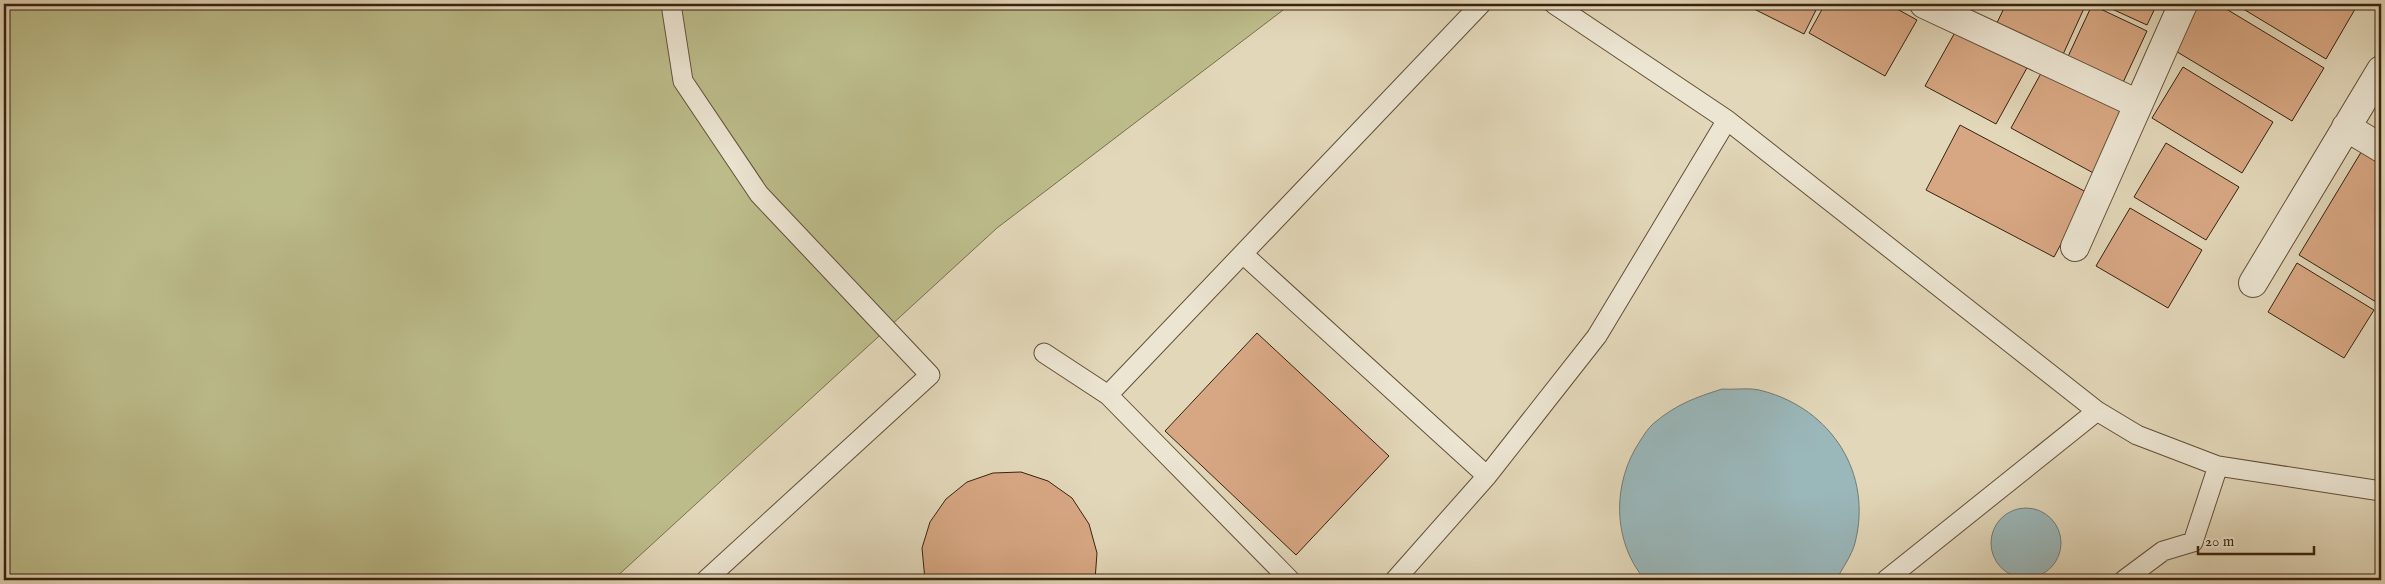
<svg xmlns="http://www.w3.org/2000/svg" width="2385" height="584" font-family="'IM FELL English',serif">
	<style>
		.green { fill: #bcbc8a; stroke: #7a6f4c }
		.water { fill: #9ab7ba; stroke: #737b75 }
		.building { fill: #d7a783; stroke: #38220d }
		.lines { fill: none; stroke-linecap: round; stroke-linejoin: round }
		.service-casing { stroke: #624f38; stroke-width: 21 }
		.minor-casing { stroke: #624f38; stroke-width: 30 }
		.service { stroke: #ece5d2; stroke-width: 19 }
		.minor { stroke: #ece5d2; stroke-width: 28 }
	</style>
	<rect width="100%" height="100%" fill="#e2d7b9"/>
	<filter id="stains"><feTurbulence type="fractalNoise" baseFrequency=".004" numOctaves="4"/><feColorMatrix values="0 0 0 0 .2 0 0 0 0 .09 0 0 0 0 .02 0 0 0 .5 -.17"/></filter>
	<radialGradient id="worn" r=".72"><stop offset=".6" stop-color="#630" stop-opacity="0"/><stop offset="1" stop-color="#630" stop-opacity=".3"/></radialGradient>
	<path class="green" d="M4,4H1291L997,228L613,580H4Z"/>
	<path class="water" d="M1722,389C1735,390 1751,387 1763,391C1831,409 1873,473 1855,543C1852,555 1842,569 1836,580H1645C1612,541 1612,483 1640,441C1644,435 1648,428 1654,423C1677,404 1694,398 1722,389Z
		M1991 543a35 35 0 1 1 70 0a35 35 0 1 1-70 0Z"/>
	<path class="building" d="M1744,4H1819L1804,34Z
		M1825,4H1888L1917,20L1885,76L1809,33Z
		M2006,4H2086L2060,61L1993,31Z
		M2101,4H2157L2147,25Z
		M2196,4H2218L2324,68L2292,121L2169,47Z
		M2235,4H2358L2326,59Z
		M2092,5L2147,31L2120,89L2065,63Z
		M1958,27L2028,66L1996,124L1925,86Z
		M2045,66L2130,113L2097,175L2011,128Z
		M2183,67L2273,122L2242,173L2152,118Z
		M1960,125L2088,193L2054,257L1926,190Z
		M2166,143L2239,187L2206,240L2134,197Z
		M2366,144L2381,152V305L2299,255Z
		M2130,208L2202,250L2168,308L2096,266Z
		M2297,263L2374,310L2344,358L2268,312Z
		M1257,333L1389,456L1296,555L1165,431Z
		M1021,472L1048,481L1072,498L1089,524L1097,553L1095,580H925L922,548L930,522L946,499L967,482L993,473Z"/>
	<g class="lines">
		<defs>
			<path id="service" d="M671,4L683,81L759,194L930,375L706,580
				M1727,120L2097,411L1886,580
				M1243,254L1487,476
				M1044,353L1108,395L1290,580
				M1108,395L1481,4
				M2097,411L2137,435L2218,466L2193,542L2163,551L2124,580
				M2218,466L2381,491
				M1395,580L1487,476L1597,336L1727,120L1554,4"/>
			<path id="minor" d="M1924,4L2138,104
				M2346,127L2381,148
				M2075,247L2183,4
				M2253,283L2381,70"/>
		</defs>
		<use href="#service" class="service-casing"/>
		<use href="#minor" class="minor-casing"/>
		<use href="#service" class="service"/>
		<use href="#minor" class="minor"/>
	</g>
	<rect width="2385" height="584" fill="none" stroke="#e2d7b9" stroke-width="20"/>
	<rect x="5" y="5" width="2375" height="574" fill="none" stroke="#38220d" stroke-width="2.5"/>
	<rect x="10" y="10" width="2365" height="564" fill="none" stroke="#38220d"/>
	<path d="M2198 546v8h116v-8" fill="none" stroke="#38220d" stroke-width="2.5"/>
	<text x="2205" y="546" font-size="15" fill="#38220d" stroke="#ece5d2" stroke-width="4" paint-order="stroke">20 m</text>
	<rect width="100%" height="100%" filter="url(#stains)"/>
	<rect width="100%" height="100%" fill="url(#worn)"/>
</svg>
